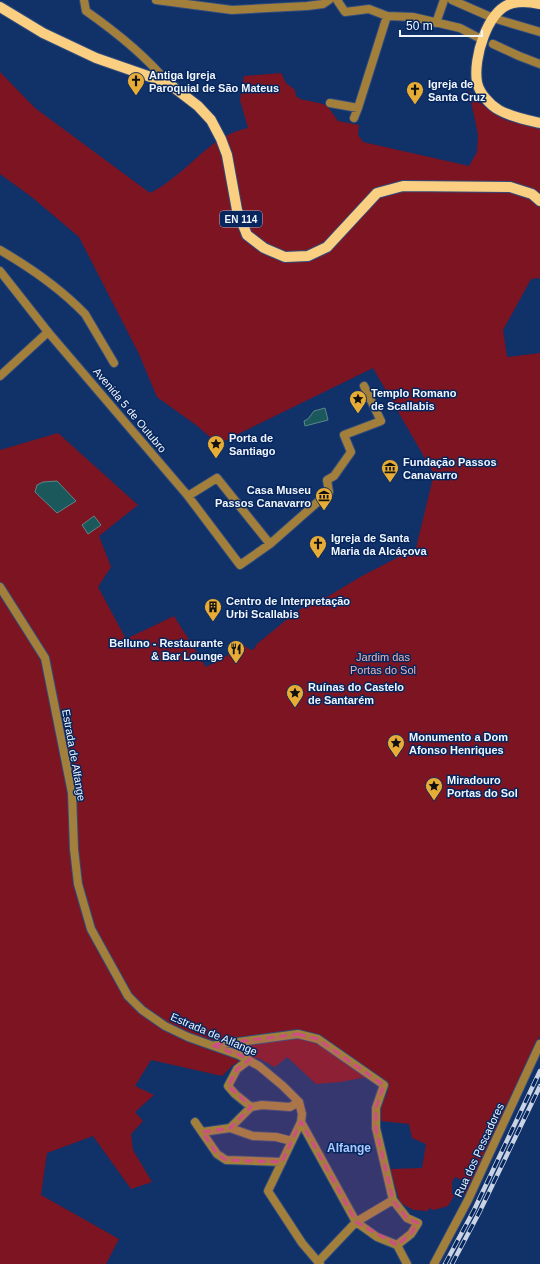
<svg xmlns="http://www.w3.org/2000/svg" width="540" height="1264" font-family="Arial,sans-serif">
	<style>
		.green { fill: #7d1421 }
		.water { fill: #1b585b; stroke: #5b878b }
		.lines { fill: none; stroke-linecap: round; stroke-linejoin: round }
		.pedestrian-casing { stroke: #304c7e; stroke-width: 10 }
		.minor-casing { stroke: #304c7e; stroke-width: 10 }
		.primary-casing { stroke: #304c7e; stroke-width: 12 }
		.pedestrian { stroke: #a37f3c; stroke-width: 8 }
		.minor { stroke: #a37f3c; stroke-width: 8 }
		.primary { stroke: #fbcf81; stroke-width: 10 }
		.rail-casing { stroke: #c9d3e3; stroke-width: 4.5 }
		.rail { stroke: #06265d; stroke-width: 3; stroke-dasharray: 9; stroke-linecap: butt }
		.marked { fill: #ce4f83; fill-opacity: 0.2; stroke: #ce4f83; stroke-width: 3; stroke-dasharray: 8 5; stroke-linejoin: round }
		.labels { text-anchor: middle; stroke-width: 3; stroke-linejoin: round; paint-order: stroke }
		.shield { fill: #06265d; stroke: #aab7cc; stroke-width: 1 }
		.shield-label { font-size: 10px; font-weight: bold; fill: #f0f5fc }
		.poi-label { font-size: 11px; font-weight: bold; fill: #f0f5fc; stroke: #06265d; text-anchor: start }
		.street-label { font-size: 11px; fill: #f0f5fc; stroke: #06265d }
		.park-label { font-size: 11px; fill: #f0b2b0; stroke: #06265d }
		.neighbourhood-label { font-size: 12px; font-weight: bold; fill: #a8c8ff; stroke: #06265d }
	</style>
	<rect width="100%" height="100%" fill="#113169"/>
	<path class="green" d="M0,72L35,108L150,193C157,189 163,186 169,181C196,162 214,135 248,128L240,100L244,76L281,73L286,83L295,90L296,96L300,99L323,104L328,107L338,121L359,125L358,135L363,142L469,166L477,152L478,135L469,91L480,103L505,120L540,129V278L531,279L503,330L507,357L540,353V1036L467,1196L459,1192L464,1181L455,1177L452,1182V1194L454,1196L448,1206L434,1210L429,1208L428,1211L414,1210L400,1203L390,1169L422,1168L426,1144L412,1138L409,1124L381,1121L379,1111L388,1091L373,1076L340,1082L316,1084L287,1057L275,1067L258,1058L234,1064L222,1076L151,1060L135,1086L154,1095L135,1112L143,1121L131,1134L133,1150L152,1182L131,1189L93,1136L47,1153L41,1195L119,1239L106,1264H0V450L58,433L138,505L99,536L111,567L98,587L126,639L174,616L206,667L245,646L251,650L254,649L257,644L291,616L316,598L327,597L362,576L416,548L434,474L373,368L218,444L196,425L157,397L139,354L79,237L33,198L0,174Z"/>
	<path class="water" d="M325,408L328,420L305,426L304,421L308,419L314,411Z
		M57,481L76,501L57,513L35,492L37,485L43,482Z
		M94,516L101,525L88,534L82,525Z"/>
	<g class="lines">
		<defs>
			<path id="pedestrian" d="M0,376L48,332
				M329,492L327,480L334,476L351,452L344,435L381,421L364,386"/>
			<path id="minor" d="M84,0L86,11C116,32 144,54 168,83
				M156,0L232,10L307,6L323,4L329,0
				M337,0L345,12L369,9L387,16L413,17L460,28L483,40
				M452,0L493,18L540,32
				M436,23L444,0
				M493,44L519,56L540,64
				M330,103L358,108L387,16
				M354,118L358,108
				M0,250C31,268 60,288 85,314L114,363
				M0,271L48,332L188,496L240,565L270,544L329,492
				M188,496L217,478L270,544
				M0,587L45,658L72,793L74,849L78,884L91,929L128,996L142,1010L165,1026L188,1037L239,1055L259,1066L283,1086L299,1102L302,1114L301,1122L268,1191L302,1243L320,1264
				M216,1045L298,1034L318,1039L384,1085L376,1108V1128L393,1200L407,1218L418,1223L411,1234L397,1245
				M249,1060L237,1069L228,1086L235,1094L251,1107
				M195,1122L217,1154L226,1160L282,1162
				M301,1122L356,1222L377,1237L397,1245L407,1264
				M230,1128L251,1107L262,1105L290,1107L299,1102
				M202,1132L230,1128L253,1136L276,1137L292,1141
				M318,1262L356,1222L393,1200
				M434,1264L468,1200L540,1044"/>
			<path id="primary" d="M540,4C531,2 522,1 513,3C487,9 473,59 477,82C479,93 490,105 499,110C511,117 527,120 540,123
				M0,7L43,33L96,58L168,83L198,106L211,120L221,139L227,155L237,210L247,235L264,248L285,257L308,256L327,247L377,193L403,186L510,187L532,194L540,201"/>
		</defs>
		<use href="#pedestrian" class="pedestrian-casing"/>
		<use href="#minor" class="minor-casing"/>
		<use href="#primary" class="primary-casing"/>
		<use href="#pedestrian" class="pedestrian"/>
		<use href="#minor" class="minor"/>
		<use href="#primary" class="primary"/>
		<defs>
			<path id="rail" d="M445,1264L474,1210L540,1071
				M452,1264L479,1213L540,1086"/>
		</defs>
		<use href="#rail" class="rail-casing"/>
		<use href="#rail" class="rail"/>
	</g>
	<path class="marked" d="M298,1034L318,1039L384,1085L376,1108V1128L393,1200L407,1218L418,1223L411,1234L397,1245L356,1222L301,1122L282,1162L226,1160L217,1154L202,1132L230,1128L251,1107L228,1086L237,1069L250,1059L211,1045Z"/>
	<defs>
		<symbol id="church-pin" viewBox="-11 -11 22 30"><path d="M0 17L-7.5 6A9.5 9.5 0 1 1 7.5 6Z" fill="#e6ac36" stroke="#06265d"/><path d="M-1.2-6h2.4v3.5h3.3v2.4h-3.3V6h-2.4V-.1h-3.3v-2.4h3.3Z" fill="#111"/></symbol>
		<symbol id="sight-pin" viewBox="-11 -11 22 30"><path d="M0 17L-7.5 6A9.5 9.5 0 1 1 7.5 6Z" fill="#e6ac36" stroke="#06265d"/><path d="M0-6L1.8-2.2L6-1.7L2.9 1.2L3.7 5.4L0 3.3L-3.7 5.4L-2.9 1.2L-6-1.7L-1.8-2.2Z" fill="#111"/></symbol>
		<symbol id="museum-pin" viewBox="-11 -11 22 30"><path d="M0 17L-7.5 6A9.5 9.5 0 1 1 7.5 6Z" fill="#e6ac36" stroke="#06265d"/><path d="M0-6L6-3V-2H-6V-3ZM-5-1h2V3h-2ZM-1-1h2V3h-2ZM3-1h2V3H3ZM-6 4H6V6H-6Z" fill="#111"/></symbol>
		<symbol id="building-pin" viewBox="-11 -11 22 30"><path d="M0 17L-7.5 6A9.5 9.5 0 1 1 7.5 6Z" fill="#e6ac36" stroke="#06265d"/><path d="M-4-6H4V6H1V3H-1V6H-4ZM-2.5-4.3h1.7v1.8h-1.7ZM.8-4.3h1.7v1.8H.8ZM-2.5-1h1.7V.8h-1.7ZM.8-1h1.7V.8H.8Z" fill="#111"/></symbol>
		<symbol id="restaurant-pin" viewBox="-11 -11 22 30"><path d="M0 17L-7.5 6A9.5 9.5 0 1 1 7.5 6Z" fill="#e6ac36" stroke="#06265d"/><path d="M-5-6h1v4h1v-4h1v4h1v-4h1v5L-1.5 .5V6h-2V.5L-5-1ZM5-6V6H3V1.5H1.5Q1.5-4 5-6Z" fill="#111"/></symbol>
	</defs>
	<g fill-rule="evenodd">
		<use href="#church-pin" x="126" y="71" width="20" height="27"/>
		<use href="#church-pin" x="405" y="80" width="20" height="27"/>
		<use href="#sight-pin" x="348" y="389" width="20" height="27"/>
		<use href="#sight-pin" x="206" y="434" width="20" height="27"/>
		<use href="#museum-pin" x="380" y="458" width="20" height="27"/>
		<use href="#museum-pin" x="314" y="486" width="20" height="27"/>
		<use href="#church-pin" x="308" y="534" width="20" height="27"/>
		<use href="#building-pin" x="203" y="597" width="20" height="27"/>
		<use href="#restaurant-pin" x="226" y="639" width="20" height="27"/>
		<use href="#sight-pin" x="285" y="683" width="20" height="27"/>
		<use href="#sight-pin" x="386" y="733" width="20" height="27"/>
		<use href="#sight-pin" x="424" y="776" width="20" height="27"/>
	</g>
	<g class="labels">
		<rect class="shield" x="220" y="211" width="42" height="16" rx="3"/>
		<g class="shield-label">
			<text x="241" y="223">EN 114</text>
		</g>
		<g class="poi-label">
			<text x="149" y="79">Antiga Igreja<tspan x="149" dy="13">Paroquial de São Mateus</tspan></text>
			<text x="428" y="88">Igreja de<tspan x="428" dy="13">Santa Cruz</tspan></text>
			<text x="371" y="397">Templo Romano<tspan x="371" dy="13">de Scallabis</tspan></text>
			<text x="229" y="442">Porta de<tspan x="229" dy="13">Santiago</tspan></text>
			<text x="403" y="466">Fundação Passos<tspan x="403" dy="13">Canavarro</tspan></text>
			<text x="311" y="494" text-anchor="end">Casa Museu<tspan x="311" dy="13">Passos Canavarro</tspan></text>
			<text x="331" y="542">Igreja de Santa<tspan x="331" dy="13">Maria da Alcáçova</tspan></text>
			<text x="226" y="605">Centro de Interpretação<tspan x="226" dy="13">Urbi Scallabis</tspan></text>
			<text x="223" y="647" text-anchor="end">Belluno - Restaurante<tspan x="223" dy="13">&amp; Bar Lounge</tspan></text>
			<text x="308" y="691">Ruínas do Castelo<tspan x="308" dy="13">de Santarém</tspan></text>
			<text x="409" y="741">Monumento a Dom<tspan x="409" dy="13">Afonso Henriques</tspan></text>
			<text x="447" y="784">Miradouro<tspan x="447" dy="13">Portas do Sol</tspan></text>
		</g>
		<g class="street-label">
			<text transform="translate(130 410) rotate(50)" y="4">Avenida 5 de Outubro</text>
			<text transform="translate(74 755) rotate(80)" y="4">Estrada de Alfange</text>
			<text transform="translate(214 1034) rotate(23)" y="4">Estrada de Alfange</text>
			<text transform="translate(479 1150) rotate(-65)" y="4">Rua dos Pescadores</text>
		</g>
		<g class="park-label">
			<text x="383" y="661">Jardim das<tspan x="383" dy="13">Portas do Sol</tspan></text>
		</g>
		<g class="neighbourhood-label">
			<text x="349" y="1152">Alfange</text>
		</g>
	</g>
	<path d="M400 30v6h82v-6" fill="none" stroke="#f0f5fc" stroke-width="2"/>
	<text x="406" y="30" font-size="12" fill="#f0f5fc" stroke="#06265d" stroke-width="3" paint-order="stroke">50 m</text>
</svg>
